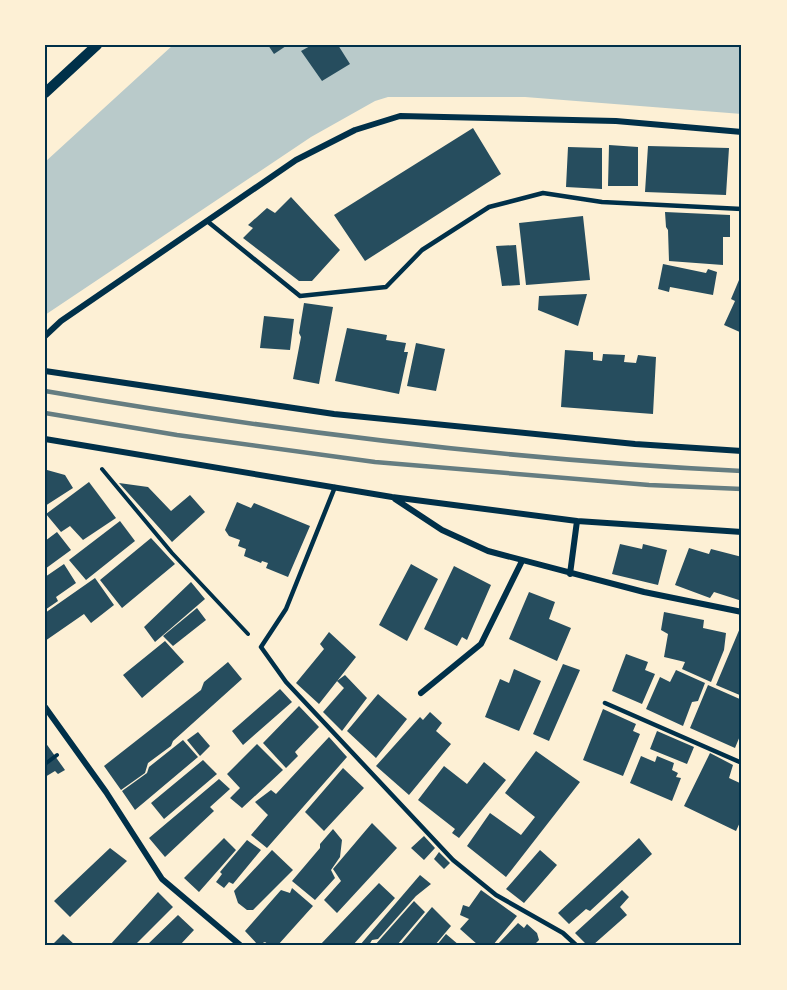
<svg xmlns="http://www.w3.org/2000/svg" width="787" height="990" font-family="Arial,sans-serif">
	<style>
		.green { fill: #b9caca }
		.building { fill: #264d5e }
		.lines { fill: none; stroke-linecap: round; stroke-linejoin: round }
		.path { stroke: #003049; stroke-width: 4 }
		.service { stroke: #003049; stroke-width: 4.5 }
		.minor { stroke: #003049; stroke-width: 6 }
		.tertiary { stroke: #003049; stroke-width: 10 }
		.rail { stroke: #657d81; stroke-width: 4.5 }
		.neatline { fill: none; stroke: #003049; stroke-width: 2 }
	</style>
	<rect width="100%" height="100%" fill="#fdf0d5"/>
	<path class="green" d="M173,45H742V114L525,97H388L375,101L311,137L45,315V162Z"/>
	<path class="building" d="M268,45H285L286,46L274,54Z
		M312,45H338L350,64L322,81L301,51Z
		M473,128L501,174L365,261L334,215Z
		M609,145L638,147V186H608Z
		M648,146L729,148L726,195L645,192Z
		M568,147L602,148V189L566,187Z
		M291,197L340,250L312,281H299L243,238L253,228L248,225L267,208L275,213Z
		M665,212L730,215V237H723V265L669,261L668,230L666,227Z
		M583,216L590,280L526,285L519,223Z
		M516,245L520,285L502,286L496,246Z
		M663,264L706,273L708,269L717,272L713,295L670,287L669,292L658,289Z
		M739,280L742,281V333L724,325L735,301L731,299Z
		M587,294L578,326L538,310L539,296Z
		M304,303L333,307L319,384L293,379L301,337L299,333Z
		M264,316L294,319L290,350L260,348Z
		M347,328L387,335L386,340L406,343L404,352H408L399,394L335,381Z
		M416,343L445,349L436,391L407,386Z
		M565,350L593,352V360L602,361L603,354L625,355L624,362L636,363L638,355L656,357L653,414L561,407Z
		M47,470L65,475L73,488L45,506V472Z
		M89,482L116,518L83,540L70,526L61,532L46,514Z
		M119,483L148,487L171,511L190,495L205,512L172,542Z
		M237,502L251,508L254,503L310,526L288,577L266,568L268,563L262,561L261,563L244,556L246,549L238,546L240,540L229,536L225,530Z
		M120,521L135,541L86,580L69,560Z
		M57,532L71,550L45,569V541Z
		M151,538L175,564L122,608L100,580Z
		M620,544L642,549L643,544L667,550L658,585L612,574Z
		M689,548L709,554L711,549L742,557V601L714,592L710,598L675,585Z
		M64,564L76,583L56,597L58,601L45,610V577Z
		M411,564L438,579L407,641L379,625Z
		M454,566L491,585L467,640L462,637L457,646L424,629Z
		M95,578L114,605L91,623L84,614L45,641V613Z
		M191,582L205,599L155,642L144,627Z
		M529,592L555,602L549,619L571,628L557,661L509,639Z
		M197,608L206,620L173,646L163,636Z
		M664,612L704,620L703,628L726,633L724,650L711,682L682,669L685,662L664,657L668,634L661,630Z
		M740,628L742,629V696L716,685Z
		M329,632L356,657L319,704L296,683L324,649L320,644Z
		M165,641L184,662L142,698L123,675Z
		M626,654L648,662L645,670L655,674L642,704L612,691Z
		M228,662L242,679L173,741L171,746L148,763L145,773L121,790L104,766L201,690L204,682Z
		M563,664L580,670L549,741L533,734Z
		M514,669L541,681L519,731L485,717L500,679L509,683Z
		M676,670L705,683L698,701L692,702L683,726L646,709L660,677L670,682Z
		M345,675L367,698L342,731L323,712L344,688L337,681Z
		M708,685L742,700V731L735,748L690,728Z
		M280,689L292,702L243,745L232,731Z
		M378,694L407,719L376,758L347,731Z
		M299,706L319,727L295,752L298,756L286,768L263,743Z
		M603,709L636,724L633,731L640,734L623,776L583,760Z
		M430,712L442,723L436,731L451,744L409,795L376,766L420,717L423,720Z
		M657,731L694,747L687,764L650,749Z
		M198,732L210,746L200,756L187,740Z
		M329,737L347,757L267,848L251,835L268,815L255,802L271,790L276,794Z
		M183,740L198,757L135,810L122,791L147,773L149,767Z
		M45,742L65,770L58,774L55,771L45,777Z
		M257,744L283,770L242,808L230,798L240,788L227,774Z
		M536,751L580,782L506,877L467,846L490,813L521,835L535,817L505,793Z
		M710,753L733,765L729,778L742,784V818L736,831L684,806Z
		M641,756L655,762L657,756L674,763L672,770L678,773L676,777L681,778L672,801L630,783Z
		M203,760L217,774L164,819L151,803Z
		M484,762L506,780L459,838L452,833L455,829L418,800L444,766L467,784Z
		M343,768L364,788L324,831L305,812Z
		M219,779L230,789L210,807L214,811L165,857L149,838Z
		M372,823L397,848L337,913L324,900L341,881L333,869Z
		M333,829L342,840L340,857L331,870L335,878L315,900L292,881L320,848V844Z
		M424,836L435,848L424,860L411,848Z
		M224,838L236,850L199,892L184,878Z
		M639,838L652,854L590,911L586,909L569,924L558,913Z
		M247,840L261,850L233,884L229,882L224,888L216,882L222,874L220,872Z
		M110,848L127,861L70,917L54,901Z
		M272,850L293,870L253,910H247L238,903L234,891Z
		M540,850L557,865L524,903L506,889Z
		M439,852L450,863L444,869L434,859Z
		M420,875L431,884L416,896L378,939L372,940L369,945H360Z
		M379,883L395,898L353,945H320Z
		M292,888L313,906L278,945H269L265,942L258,945L245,931L281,890L290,893Z
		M481,890L517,916L493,945H478L460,929L469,919L460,915L463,905L469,907Z
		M622,890L629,897L620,907L627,915L593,945H587L575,933Z
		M158,892L173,907L135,945H110Z
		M414,901L425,912L397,945H375Z
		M432,907L451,926L435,945H400Z
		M178,915L194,930L180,945H147Z
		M518,923L524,928L527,924L537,933L539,940L534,945H497Z
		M63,934L75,945H52Z
		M446,934L459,945H437Z"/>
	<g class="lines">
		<path class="path" d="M102,469L172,553L248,634
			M45,764L57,755"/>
		<path class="service" d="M207,221L300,296L386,287L422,250L489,207L543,193L602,202L742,209
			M335,487L286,609L261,647L286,682L453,860L496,895L563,933L576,945
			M605,703L742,763"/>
		<path class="minor" d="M45,336L61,321L296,160L355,130L400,116L616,121L742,132
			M45,371L334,414L635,444L742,451
			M45,439L392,497L577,521L742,532
			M395,499L442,530L488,551L644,592L742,612
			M570,574L577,521
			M421,693L481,644L522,561
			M45,707L106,792L162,879L240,945"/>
		<path class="tertiary" d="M45,93L97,45"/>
		<path class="rail" d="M45,391C276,431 508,460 742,471
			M45,413L177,435L375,462L649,485L742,489"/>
	</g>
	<rect width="787" height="990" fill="none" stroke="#fdf0d5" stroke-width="93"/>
	<rect x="46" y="46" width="694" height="898" class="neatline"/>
</svg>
